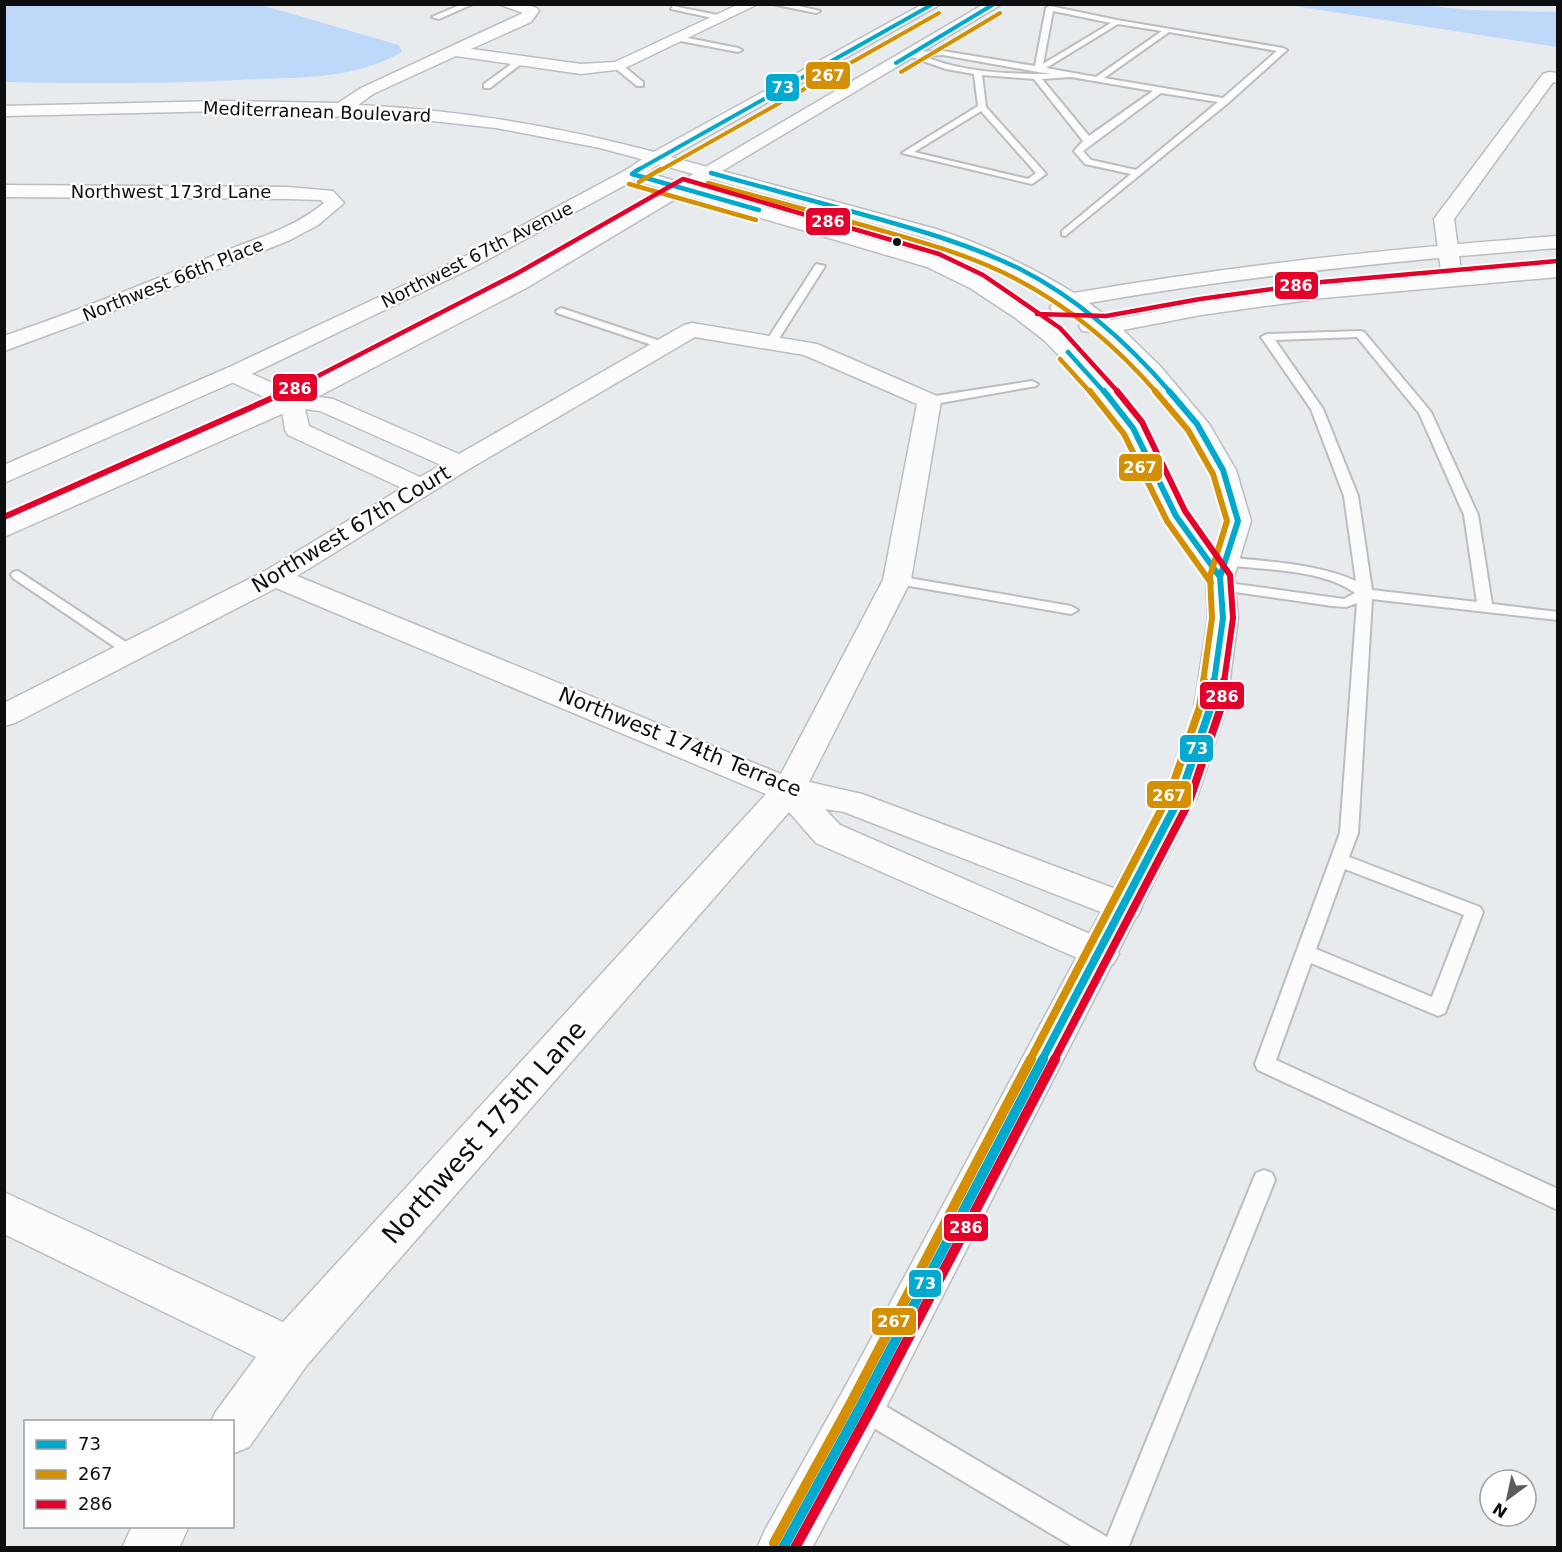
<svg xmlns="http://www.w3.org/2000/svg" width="1562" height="1552" font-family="'DejaVu Sans',sans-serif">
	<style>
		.water { fill: #bdd8f9 }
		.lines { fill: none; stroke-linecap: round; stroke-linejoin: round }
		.service-casing { stroke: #bbbdc0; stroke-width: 4 }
		.minor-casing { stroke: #bbbdc0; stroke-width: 3 }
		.tertiary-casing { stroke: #bbbdc0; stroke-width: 3 }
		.secondary-casing { stroke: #bbbdc0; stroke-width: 3 }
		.service { fill: #fcfcfc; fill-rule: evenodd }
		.minor { fill: #fcfcfc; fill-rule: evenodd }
		.tertiary { fill: #fcfcfc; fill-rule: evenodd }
		.secondary { fill: #fcfcfc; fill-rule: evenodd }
		.bus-1-far4-casing { stroke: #fff; stroke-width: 6 }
		.bus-1-far3-casing { stroke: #fff; stroke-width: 8 }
		.bus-1-far2-casing { stroke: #fff; stroke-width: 10 }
		.bus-1-far1-casing { stroke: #fff; stroke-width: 13 }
		.bus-1-casing { stroke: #fff; stroke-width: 15 }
		.bus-2-far4-casing { stroke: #fff; stroke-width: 6 }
		.bus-2-far3-casing { stroke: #fff; stroke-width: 8 }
		.bus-2-far2-casing { stroke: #fff; stroke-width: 10 }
		.bus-2-far1-casing { stroke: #fff; stroke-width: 13 }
		.bus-2-casing { stroke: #fff; stroke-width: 15 }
		.bus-3-far3-casing { stroke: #fff; stroke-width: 8 }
		.bus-3-far2-casing { stroke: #fff; stroke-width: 10 }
		.bus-3-far1-casing { stroke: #fff; stroke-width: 13 }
		.bus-3-casing { stroke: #fff; stroke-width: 15 }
		.bus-1-far4 { stroke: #00a9ce; stroke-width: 4 }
		.bus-1-far3 { stroke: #00a9ce; stroke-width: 4.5 }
		.bus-1-far2 { stroke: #00a9ce; stroke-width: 6 }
		.bus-1-far1 { stroke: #00a9ce; stroke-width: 8 }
		.bus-1 { stroke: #00a9ce; stroke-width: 10 }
		.bus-2-far4 { stroke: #d48f02; stroke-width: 4 }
		.bus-2-far3 { stroke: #d48f02; stroke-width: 4.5 }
		.bus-2-far2 { stroke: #d48f02; stroke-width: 6 }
		.bus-2-far1 { stroke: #d48f02; stroke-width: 8 }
		.bus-2 { stroke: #d48f02; stroke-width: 10 }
		.bus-3-far3 { stroke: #e4002b; stroke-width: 4.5 }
		.bus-3-far2 { stroke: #e4002b; stroke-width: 6 }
		.bus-3-far1 { stroke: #e4002b; stroke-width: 8 }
		.bus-3 { stroke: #e4002b; stroke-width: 10 }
		.bus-dot { fill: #0c0e10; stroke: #fff; stroke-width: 2 }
		.labels { text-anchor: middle; stroke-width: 4.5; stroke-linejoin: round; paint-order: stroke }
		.far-street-label { font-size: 18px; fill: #0c0e10; stroke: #fff }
		.street-label { font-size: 21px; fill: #0c0e10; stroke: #fff }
		.near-street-label { font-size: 26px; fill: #0c0e10; stroke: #fff }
		.line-badge { stroke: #fff; stroke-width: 2 }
		.badge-label { font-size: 16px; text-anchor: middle; font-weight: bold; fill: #fff }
	</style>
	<rect width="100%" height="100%" fill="#e8ebee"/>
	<path class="water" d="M5,4L261,5L399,45L402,52C352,81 293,77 238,80C160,84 82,84 5,82Z
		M1412,4L1469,10L1557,12V47L1288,5Z"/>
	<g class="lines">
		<defs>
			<path id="service" d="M462,4H473L439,19L432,17Z
				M772,4H790L820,11L816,13Z
				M673,6L722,16L726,18L722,20L671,9Z
				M1050,6L1117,20L1283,48L1287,50L1228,103L1065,236L1062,235V231L1131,174L1085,164L1074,151L1083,141L1034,79L982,75L986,107L1046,174L1032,184L902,153L978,106L974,74L946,69L909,56V52L943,51L1035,66L1046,8ZM1053,11L1111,23L1043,64ZM1118,24L1162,31L1096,77L1046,68ZM1169,32L1277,51L1223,98L1104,78ZM943,55L1038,72L1052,74C1008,74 964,73 923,56ZM1071,77L1153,91L1089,136L1042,79ZM1161,93L1218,102L1136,170L1091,160L1083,151ZM981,111L1036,173L1028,179L914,152Z
				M678,36L738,48L742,50L738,52L675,40Z
				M518,59L525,61L490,88H484V84Z
				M615,64H621L643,82V86H637L615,68Z
				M816,264L825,266L775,345H767L765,343Z
				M561,308L669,344L671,346L665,349L661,348L557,313L556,311Z
				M1360,331L1364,332L1431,412L1478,515L1492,604L1558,612V620L1372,599L1358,833L1349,857L1480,907L1483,912L1445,1013L1438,1016L1431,1013L1311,963L1276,1060L1558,1189V1210L1258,1070L1255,1064L1340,833L1357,603L1346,607L1332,606L1221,590L1214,586L1221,582L1344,599L1355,593C1323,569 1264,570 1225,565L1218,561L1225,557C1269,562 1315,563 1356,581L1344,496L1311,409L1261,337L1267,334ZM1357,337L1419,413L1464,515L1477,602L1372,590L1358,496L1323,409L1275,340ZM1345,869L1464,915L1432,997L1316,949Z
				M1032,381L1038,384L1036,386L929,405L923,401L929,397Z
				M18,571L135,648L137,651L135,654H125L13,578L11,575L13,572Z
				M897,576L1071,606L1078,610L1071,614L892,583L890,580L892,577Z
				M1264,1170L1272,1173L1275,1180L1128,1548H1075L852,1415L849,1406L852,1397L861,1394L870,1397L1107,1537L1253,1180L1256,1173Z"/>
			<path id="minor" d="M498,4H523L537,8L539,11L531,22L471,49L581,64L615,62L739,4H758L623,69L581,74L456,56L373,94L358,105C462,110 562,127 662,154L665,158L662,162L656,163L600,148L496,128L387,116L344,114L336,117L328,113L223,111L4,116V106L223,101L338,103L361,88L523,13Z
				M1549,72L1558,73V83L1553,82L1454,219L1462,278L1459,282L1452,284L1445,282L1442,278L1434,219L1543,74Z
				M4,185L288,187L333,191L344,203L318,225L290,240L124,307L4,351V336C77,311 147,283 217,254C254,239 293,229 324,203L321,200L288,199L4,197Z
				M692,323L817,344L937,396L941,401L911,580L809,782L862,794L1137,897L1142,907L1137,917L1124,921L844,812L825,809L840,825L1113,944L1119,954L1113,964L1100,968L816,843L789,812L307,1365L249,1447L232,1454V1422H211L215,1413L256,1357L4,1234V1192L283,1322L766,794L276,588L15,723L4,726V703L265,571L402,488L288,435L285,430L281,405L225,379L221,374L225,369L233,367L241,369L297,394L333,399L459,454L684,325ZM695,337L804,355L917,404L883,580L781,774L297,576L469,469ZM305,409L320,411L441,465L420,477L309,426Z
				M132,1526H189L179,1548H122Z"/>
			<path id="tertiary" d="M656,153L936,229C985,245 1030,266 1074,293C1235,265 1395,248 1558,236V248C1400,260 1244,276 1089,303L1111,320L1201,303L1323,286L1558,265V277L1323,298L1201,315L1123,330L1160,366L1209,424L1236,470L1251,521L1234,577L1238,618L1226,709L1197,797L878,1423L812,1548H757L765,1530L844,1389L1163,797L1194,709L1208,618L1206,577L1163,516L1122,430L1086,384L1045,341L1014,317L970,288L927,267L626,178L623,174L626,170H638L941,259L984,280L1030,307L1061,331L1102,374L1145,428L1189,515L1215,550L1225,521L1210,470L1186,427L1144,376L1101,333L1082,331L1079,326L1085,321L1071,310L1061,313L1053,312L1050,307L1057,300C1013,274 970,253 922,237L650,162L647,158L650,154Z"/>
			<path id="secondary" d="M923,4H941L662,162L638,178L472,268L241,379L4,483V465L225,369L458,260L626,170L650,154Z
				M984,4H1002L528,287L300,406L4,537V519L284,396L514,279Z"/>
		</defs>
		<use href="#service" class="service-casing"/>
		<use href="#minor" class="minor-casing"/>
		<use href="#tertiary" class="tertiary-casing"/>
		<use href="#secondary" class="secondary-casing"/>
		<use href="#service" class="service"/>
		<use href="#minor" class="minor"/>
		<use href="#tertiary" class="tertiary"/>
		<use href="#secondary" class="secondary"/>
		<defs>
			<path id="bus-1-far4" d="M896,63L994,4
				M636,171L933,4"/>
			<path id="bus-1-far3" d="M633,173L639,169
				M711,173C761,187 811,200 861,214C915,229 969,244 1020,269C1079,299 1128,343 1171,393
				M632,174L759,210
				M1068,352L1105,393"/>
			<path id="bus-1-far2" d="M1104,391L1133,428L1176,516L1220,577
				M1169,391L1197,424L1223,470L1238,521L1220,577L1223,618L1214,682"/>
			<path id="bus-1-far1" d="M1042,1060L1180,797L1210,709L1214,681"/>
			<path id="bus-1" d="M783,1548L861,1406L1043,1059"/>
			<path id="bus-2-far4" d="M901,72L1000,13
				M659,171L939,13"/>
			<path id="bus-2-far3" d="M639,182L661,169
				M708,183C761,197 813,212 866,226C917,241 969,254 1016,279C1070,307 1117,347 1157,393
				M629,184L756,220
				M1060,359L1091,393"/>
			<path id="bus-2-far2" d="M1090,391L1124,434L1167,521L1211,583
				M1155,391L1188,430L1213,474L1227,521L1210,576L1212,618L1203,682"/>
			<path id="bus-2-far1" d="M1030,1060L1170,793L1200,707L1204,681"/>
			<path id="bus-2" d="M774,1543L852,1401L1031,1059"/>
			<path id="bus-3-far3" d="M1037,314L1106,316L1200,299L1322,282L1557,261
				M285,393L516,274L683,179L939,254L983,275L1060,328L1119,393"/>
			<path id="bus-3-far2" d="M1117,391L1142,422L1185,511L1230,575L1233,618L1224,682
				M4,517L288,391"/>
			<path id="bus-3-far1" d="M1054,1060L1189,802L1220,710L1224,681"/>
			<path id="bus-3" d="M795,1548L870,1411L1055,1059"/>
		</defs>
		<use href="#bus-1-far4" class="bus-1-far4-casing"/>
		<use href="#bus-1-far3" class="bus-1-far3-casing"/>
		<use href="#bus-1-far2" class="bus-1-far2-casing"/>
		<use href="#bus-1-far1" class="bus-1-far1-casing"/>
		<use href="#bus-1" class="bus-1-casing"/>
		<use href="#bus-2-far4" class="bus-2-far4-casing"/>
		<use href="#bus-2-far3" class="bus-2-far3-casing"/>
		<use href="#bus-2-far2" class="bus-2-far2-casing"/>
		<use href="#bus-2-far1" class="bus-2-far1-casing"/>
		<use href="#bus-2" class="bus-2-casing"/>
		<use href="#bus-3-far3" class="bus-3-far3-casing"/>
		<use href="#bus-3-far2" class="bus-3-far2-casing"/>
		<use href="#bus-3-far1" class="bus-3-far1-casing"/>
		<use href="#bus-3" class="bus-3-casing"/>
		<use href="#bus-1-far4" class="bus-1-far4"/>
		<use href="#bus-1-far3" class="bus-1-far3"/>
		<use href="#bus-1-far2" class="bus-1-far2"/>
		<use href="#bus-1-far1" class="bus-1-far1"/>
		<use href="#bus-1" class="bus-1"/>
		<use href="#bus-2-far4" class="bus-2-far4"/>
		<use href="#bus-2-far3" class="bus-2-far3"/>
		<use href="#bus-2-far2" class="bus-2-far2"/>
		<use href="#bus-2-far1" class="bus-2-far1"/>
		<use href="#bus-2" class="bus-2"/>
		<use href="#bus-3-far3" class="bus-3-far3"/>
		<use href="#bus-3-far2" class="bus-3-far2"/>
		<use href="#bus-3-far1" class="bus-3-far1"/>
		<use href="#bus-3" class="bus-3"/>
	</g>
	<circle class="bus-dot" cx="897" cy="242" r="5"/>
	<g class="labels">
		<g class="far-street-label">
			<text transform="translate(317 112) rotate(2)" y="6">Mediterranean Boulevard</text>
			<text x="171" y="198">Northwest 173rd Lane</text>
			<text transform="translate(477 255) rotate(-27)" y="6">Northwest 67th Avenue</text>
			<text transform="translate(173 280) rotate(-22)" y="6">Northwest 66th Place</text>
		</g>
		<g class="street-label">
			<text transform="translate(351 529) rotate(-31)" y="7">Northwest 67th Court</text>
			<text transform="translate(680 742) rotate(22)" y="7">Northwest 174th Terrace</text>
		</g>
		<g class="near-street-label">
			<text transform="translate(484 1132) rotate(-48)" y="9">Northwest 175th Lane</text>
		</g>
	</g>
	<g class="line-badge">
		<rect x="805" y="61" width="46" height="29" rx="6" fill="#d48f02"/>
		<rect x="765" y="73" width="35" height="29" rx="6" fill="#00a9ce"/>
		<rect x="805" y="207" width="46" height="29" rx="6" fill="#e4002b"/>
		<rect x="1274" y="271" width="45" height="29" rx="6" fill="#e4002b"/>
		<rect x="272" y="373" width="46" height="29" rx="6" fill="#e4002b"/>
		<rect x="1118" y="453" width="45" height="29" rx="6" fill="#d48f02"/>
		<rect x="1199" y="681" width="46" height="29" rx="6" fill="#e4002b"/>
		<rect x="1179" y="734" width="35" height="29" rx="6" fill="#00a9ce"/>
		<rect x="1146" y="780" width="46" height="29" rx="6" fill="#d48f02"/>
		<rect x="943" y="1213" width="46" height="29" rx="6" fill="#e4002b"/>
		<rect x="908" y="1269" width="34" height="29" rx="6" fill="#00a9ce"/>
		<rect x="871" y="1307" width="46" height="29" rx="6" fill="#d48f02"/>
	</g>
	<g class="badge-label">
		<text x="828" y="81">267</text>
		<text x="783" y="93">73</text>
		<text x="828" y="227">286</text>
		<text x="1296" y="291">286</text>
		<text x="295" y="394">286</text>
		<text x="1140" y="473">267</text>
		<text x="1222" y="702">286</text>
		<text x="1197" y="754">73</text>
		<text x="1169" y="801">267</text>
		<text x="966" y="1233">286</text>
		<text x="925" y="1289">73</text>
		<text x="894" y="1327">267</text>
	</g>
	<rect width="1562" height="1552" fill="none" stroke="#0c0e10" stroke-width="12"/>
	<rect x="24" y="1420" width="210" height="108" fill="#ffffff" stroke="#9e9f9f" stroke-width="1.5"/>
	<rect x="36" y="1440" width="30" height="9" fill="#00a9ce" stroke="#9e9f9f" stroke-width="1.5"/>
	<text x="78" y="1450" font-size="18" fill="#0c0e10">73</text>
	<rect x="36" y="1470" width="30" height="9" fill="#d48f02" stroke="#9e9f9f" stroke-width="1.5"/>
	<text x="78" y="1480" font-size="18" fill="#0c0e10">267</text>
	<rect x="36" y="1500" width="30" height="9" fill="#e4002b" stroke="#9e9f9f" stroke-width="1.5"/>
	<text x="78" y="1510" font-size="18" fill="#0c0e10">286</text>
	<g transform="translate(1508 1498) rotate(213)"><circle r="28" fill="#ffffff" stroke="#9e9f9f" stroke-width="1.5"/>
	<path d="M0-4.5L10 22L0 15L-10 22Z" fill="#595b5e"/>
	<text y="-9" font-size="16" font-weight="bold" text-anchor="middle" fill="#0c0e10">N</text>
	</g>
</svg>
